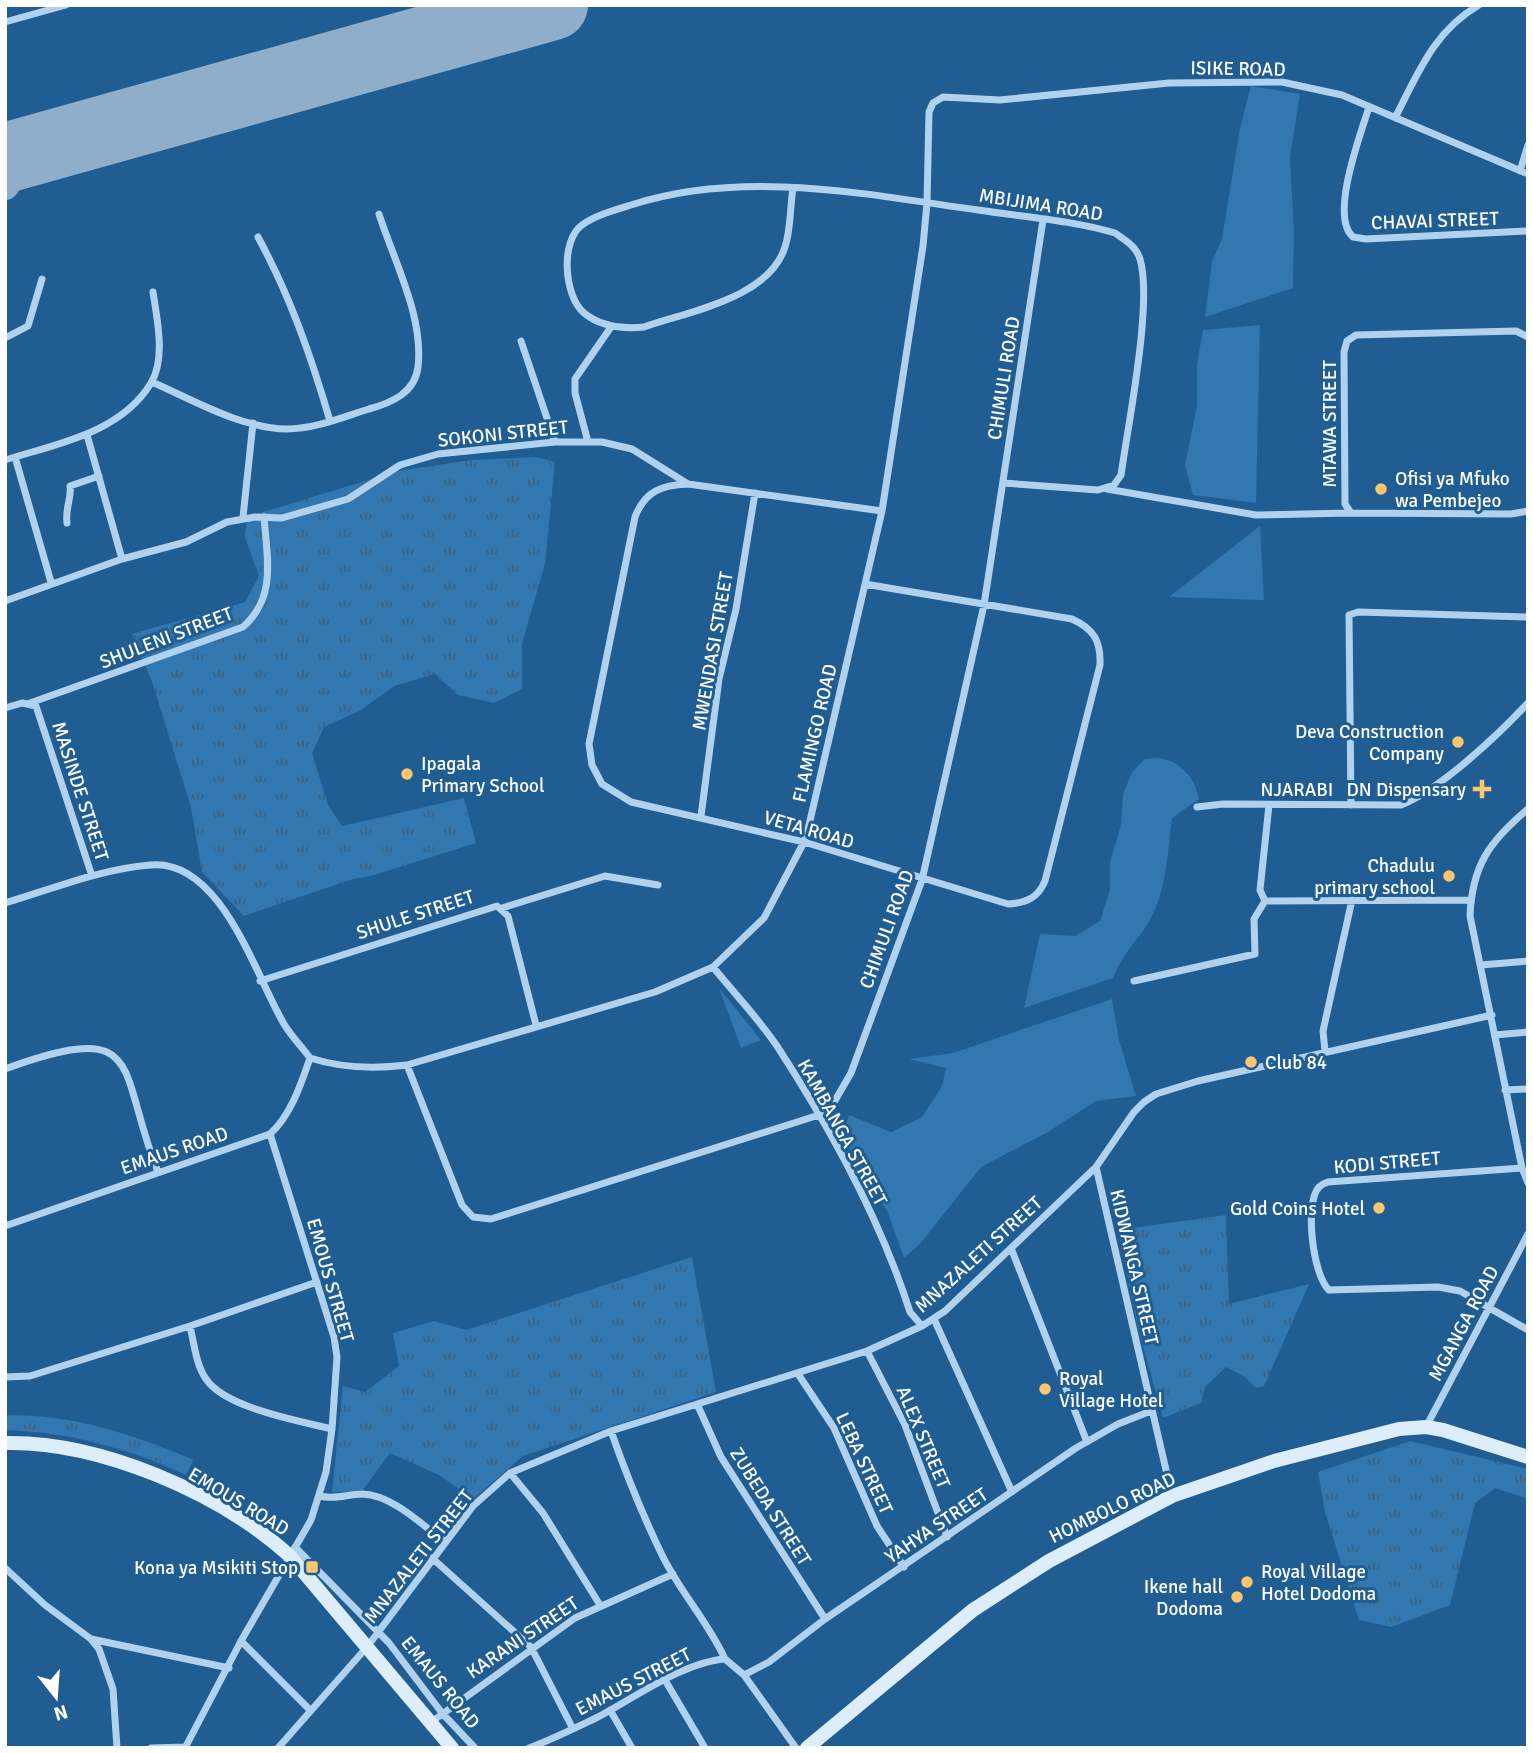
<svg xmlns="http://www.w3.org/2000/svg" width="1533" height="1753" font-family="Signika,sans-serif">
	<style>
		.grass { fill: url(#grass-tufts) }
		.park { fill: #3277b0 }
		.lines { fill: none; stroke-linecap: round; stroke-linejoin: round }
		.taxiway { stroke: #8faec9; stroke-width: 28 }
		.runway { stroke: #8faec9; stroke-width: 70 }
		.street { stroke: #b1d2ee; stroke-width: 7 }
		.secondary { stroke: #ddedfa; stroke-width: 14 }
		.poi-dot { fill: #fcc671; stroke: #1f5d93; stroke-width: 2.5 }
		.labels { text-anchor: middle; stroke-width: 6; stroke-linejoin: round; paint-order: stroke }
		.street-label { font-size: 19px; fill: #fff; stroke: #1f5d93 }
		.poi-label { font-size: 19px; fill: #fff; stroke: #1f5d93; text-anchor: end }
	</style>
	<defs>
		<pattern id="grass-tufts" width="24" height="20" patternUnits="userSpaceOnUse" patternTransform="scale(1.75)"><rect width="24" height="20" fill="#3277b0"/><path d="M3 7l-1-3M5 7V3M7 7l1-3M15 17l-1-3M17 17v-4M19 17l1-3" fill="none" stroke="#3f627e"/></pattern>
	</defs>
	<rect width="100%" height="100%" fill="#1f5d93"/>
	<path class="grass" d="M535,457L555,462L545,564L522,644V689L494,703L458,695L435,674L394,686L361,710L324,727L312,753L328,805L342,826L464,798L476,843L371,876L353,879L244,916L202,872L191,807L152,682L132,634L245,602L259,576L245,537L247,517L398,471L471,460Z
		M1226,1215L1229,1304L1309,1284L1264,1386L1256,1388L1245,1377L1226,1367L1205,1387L1201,1403L1163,1418L1138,1328L1118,1230Z
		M692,1257L716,1392L523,1456L473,1499L439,1475L390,1453L362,1491L332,1492L343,1386L365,1392L399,1366L393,1333L434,1321L466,1330Z
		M5,1415C77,1415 128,1433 194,1460L186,1475C128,1448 69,1432 5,1430Z
		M1410,1441L1528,1469V1499L1495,1488L1475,1503L1450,1605L1391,1627L1359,1620L1325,1512L1318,1472Z"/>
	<path class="park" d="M1251,86L1300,94L1290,157L1294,232L1293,288L1205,317L1212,261L1222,239L1240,128Z
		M1260,325L1256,503L1193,495L1185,465L1197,406V364L1203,330Z
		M1260,526L1264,600L1169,597Z
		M1159,758C1180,761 1195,777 1199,799L1172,818C1167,856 1167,895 1145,928C1133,945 1121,957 1113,978L1024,1008L1040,934L1075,936L1100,921L1110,890V862L1121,825L1123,794L1132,772L1145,759Z
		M719,988L761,1040L741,1048Z
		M1112,999L1119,1040L1136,1096L1096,1101L1048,1132L981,1167L920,1244L904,1258L888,1213L848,1146L844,1130L849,1115L891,1132L922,1117L942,1086L946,1068L909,1059L953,1053Z"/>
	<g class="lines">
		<path class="taxiway" d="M5,186L30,151"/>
		<path class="runway" d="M5,158L553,5"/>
		<path class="street" d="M5,22L66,5
			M1369,107C1361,133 1329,217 1353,237L1366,239L1528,231
			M1395,118C1418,73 1434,31 1479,5
			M1520,171L1528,145
			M793,188C790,206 791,229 785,247C769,298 690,311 644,327C623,329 601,327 584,313C564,296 560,241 582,225C596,215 615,210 631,205C743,169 864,194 978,210C1023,217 1071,220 1115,233C1125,240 1136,246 1140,259C1153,302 1128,425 1121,475L1114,485L1098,490L1003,483
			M258,237C290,296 311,356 330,421
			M1528,337L1516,331L1356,335L1347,341L1344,352L1345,504L1351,513L1511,514L1528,511
			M5,338L28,326L42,279
			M521,341L555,442
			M152,382C193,400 240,428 287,429C315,429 343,417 369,409C391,403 415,393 418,367C424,317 394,261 379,214
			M87,435L122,559
			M588,442L575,393V379L611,327
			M15,457L51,582
			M5,460C56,444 121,433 151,383C166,358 157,319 153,292
			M1107,489L1256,515L1351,513
			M243,517L253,423
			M67,523C65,507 72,498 70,486L99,476
			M865,584L1072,619C1094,629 1101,641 1100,665L1045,881C1038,898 1026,903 1008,904L804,842L631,802L602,784L592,765L589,744L635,517C645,491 662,485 688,484L882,511
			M5,601L122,559L186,542L227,522L255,517L282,518L348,499L400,465L438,454L555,442H602L632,449L688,484
			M30,703L243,627C277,597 267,558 264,517
			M5,708L22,703L36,706L92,876
			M1269,805L1260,890L1265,901L1471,900
			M1351,805L1349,615L1358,612L1528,617
			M1197,807L1223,804L1401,805C1441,789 1498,735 1528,703
			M1528,809C1490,841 1472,865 1470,916L1522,1168L1528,1183
			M701,816L719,679L736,609L755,493
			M5,903C52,889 101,869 150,865C221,858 255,975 284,1024C291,1036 302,1047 310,1058
			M502,908L605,876L658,885
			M1481,965L1528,961
			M713,967C734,993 758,1018 777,1046C831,1129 880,1218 910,1312L922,1326
			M260,981L497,906L508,916L536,1025
			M1134,981L1255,954L1254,919L1265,901
			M1495,1035L1528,1032
			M1325,1051L1323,1031L1352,900
			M310,1058C341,1068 374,1069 407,1065L655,992L713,967L764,918L804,842L809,825L882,511L923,246L927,203L929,112L933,103L943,97L1000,100L1169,83L1282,82L1342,95L1528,174
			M407,1065L462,1205L473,1217L491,1219L819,1115L833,1104L851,1073L922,880L984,605L1043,220
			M5,1069C148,1017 116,1068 158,1172
			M1505,1090L1528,1089
			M1096,1167L1172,1496
			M1522,1168L1328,1182C1325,1183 1321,1185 1319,1187C1304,1203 1313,1276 1329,1290L1438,1287L1460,1291L1528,1330
			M5,1226L270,1134C291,1115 301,1084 310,1058
			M1011,1248L1087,1442
			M934,1319L1012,1492
			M190,1326C194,1343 196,1365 206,1379C225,1408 300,1421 332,1429
			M867,1351L905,1425L947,1537
			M798,1374L834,1428L877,1526L904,1567
			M5,1377L30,1376L190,1326L317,1282
			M698,1406L721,1457L825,1619
			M1426,1427L1528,1234
			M611,1431C626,1474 643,1516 663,1557C681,1593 708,1622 725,1659
			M510,1473L543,1513L600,1605
			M319,1496C336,1500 347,1494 363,1494C392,1495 422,1525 444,1541
			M295,1547L389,1643L442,1713L475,1748
			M432,1558L531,1647L573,1729
			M5,1568L45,1605L91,1639L99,1649L113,1689L117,1748
			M91,1639L229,1668
			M241,1641L310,1710
			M744,1675L769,1662L825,1619L1076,1448L1118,1424L1151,1411
			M665,1680L705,1748
			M610,1710L632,1748
			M430,1723L575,1618L673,1574
			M151,1748L185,1747
			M185,1748L241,1641L311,1520L326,1472L332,1429L337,1357L334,1337L270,1134
			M278,1748L367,1647L473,1506L510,1473L611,1431L867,1351L922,1326L945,1311L1096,1167L1134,1112L1144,1102L1156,1094L1198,1081L1492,1015
			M529,1748C553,1739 575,1728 598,1717C634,1698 684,1662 725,1659L744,1675L796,1748"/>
		<path class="secondary" d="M5,1443C100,1441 220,1493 290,1556L452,1748
			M807,1748L973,1610L1049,1561L1172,1496L1274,1461L1399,1429L1426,1427L1443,1430L1528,1457"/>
	</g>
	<g class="poi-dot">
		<circle cx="1381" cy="489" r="7"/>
		<circle cx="1458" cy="742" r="7"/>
		<circle cx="407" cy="774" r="7"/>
		<path d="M1478.5 778.5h7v7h7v7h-7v7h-7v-7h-7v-7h7z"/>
		<circle cx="1449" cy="876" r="7"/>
		<circle cx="1251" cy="1062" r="7"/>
		<circle cx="1379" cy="1208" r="7"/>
		<circle cx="1045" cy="1389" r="7"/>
		<rect x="305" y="1560" width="14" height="14" rx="3.5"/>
		<circle cx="1247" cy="1582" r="7"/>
		<circle cx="1237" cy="1597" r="7"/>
	</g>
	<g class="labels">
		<g class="street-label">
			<text transform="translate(1238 68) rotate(1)" y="7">ISIKE ROAD</text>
			<text transform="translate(1041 204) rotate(9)" y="7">MBIJIMA ROAD</text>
			<text transform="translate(1435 220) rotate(-2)" y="7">CHAVAI STREET</text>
			<text transform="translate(1003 378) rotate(-81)" y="7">CHIMULI ROAD</text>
			<text transform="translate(1329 424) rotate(-90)" y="7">MTAWA STREET</text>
			<text transform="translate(503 433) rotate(-6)" y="7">SOKONI STREET</text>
			<text transform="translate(166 637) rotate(-21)" y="7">SHULENI STREET</text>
			<text transform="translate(712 651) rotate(-80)" y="7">MWENDASI STREET</text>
			<text transform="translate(814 733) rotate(-77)" y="7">FLAMINGO ROAD</text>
			<text x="1297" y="796">NJARABI</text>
			<text transform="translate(81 791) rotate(72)" y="7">MASINDE STREET</text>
			<text transform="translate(809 829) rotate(16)" y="7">VETA ROAD</text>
			<text transform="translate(415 914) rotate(-18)" y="7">SHULE STREET</text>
			<text transform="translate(886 929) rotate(-70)" y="7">CHIMULI ROAD</text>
			<text transform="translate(843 1132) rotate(61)" y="7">KAMBANGA STREET</text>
			<text transform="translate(174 1150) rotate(-19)" y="7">EMAUS ROAD</text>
			<text transform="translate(1387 1162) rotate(-5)" y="7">KODI STREET</text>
			<text transform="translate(978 1254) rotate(-42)" y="7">MNAZALETI STREET</text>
			<text transform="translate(1135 1267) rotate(77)" y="7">KIDWANGA STREET</text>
			<text transform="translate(331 1280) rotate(74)" y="7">EMOUS STREET</text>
			<text transform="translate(1463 1323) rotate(-62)" y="7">MGANGA ROAD</text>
			<text transform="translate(924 1437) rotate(67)" y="7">ALEX STREET</text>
			<text transform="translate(865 1463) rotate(65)" y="7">LEBA STREET</text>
			<text transform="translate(239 1501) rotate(31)" y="7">EMOUS ROAD</text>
			<text transform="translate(771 1506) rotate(58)" y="7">ZUBEDA STREET</text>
			<text transform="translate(1112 1507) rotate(-26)" y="7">HOMBOLO ROAD</text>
			<text transform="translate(936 1525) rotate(-34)" y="7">YAHYA STREET</text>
			<text transform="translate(418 1556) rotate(-52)" y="7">MNAZALETI STREET</text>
			<text transform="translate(522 1637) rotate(-34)" y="7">KARANI STREET</text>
			<text transform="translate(633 1681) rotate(-27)" y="7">EMAUS STREET</text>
			<text transform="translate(441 1682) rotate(51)" y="7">EMAUS ROAD</text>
		</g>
		<g class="poi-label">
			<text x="1395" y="485" text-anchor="start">Ofisi ya Mfuko<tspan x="1395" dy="22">wa Pembejeo</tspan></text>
			<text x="1444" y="738">Deva Construction<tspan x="1444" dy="22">Company</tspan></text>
			<text x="421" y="770" text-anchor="start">Ipagala<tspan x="421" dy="22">Primary School</tspan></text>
			<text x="1466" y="796">DN Dispensary</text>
			<text x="1435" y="872">Chadulu<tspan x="1435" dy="22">primary school</tspan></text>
			<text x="1265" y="1069" text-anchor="start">Club 84</text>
			<text x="1365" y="1215">Gold Coins Hotel</text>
			<text x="1059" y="1385" text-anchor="start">Royal<tspan x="1059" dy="22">Village Hotel</tspan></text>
			<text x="298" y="1574">Kona ya Msikiti Stop</text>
			<text x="1261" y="1578" text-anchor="start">Royal Village<tspan x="1261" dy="22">Hotel Dodoma</tspan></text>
			<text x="1223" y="1593">Ikene hall<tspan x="1223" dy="22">Dodoma</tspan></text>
		</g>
	</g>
	<rect width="1533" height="1753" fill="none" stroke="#ffffff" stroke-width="14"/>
	<g transform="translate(56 1697) rotate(163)" stroke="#1f5d93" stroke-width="5" paint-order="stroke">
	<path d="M0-5L12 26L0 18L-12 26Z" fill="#ffffff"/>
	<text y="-10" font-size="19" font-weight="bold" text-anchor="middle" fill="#ffffff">N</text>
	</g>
</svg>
